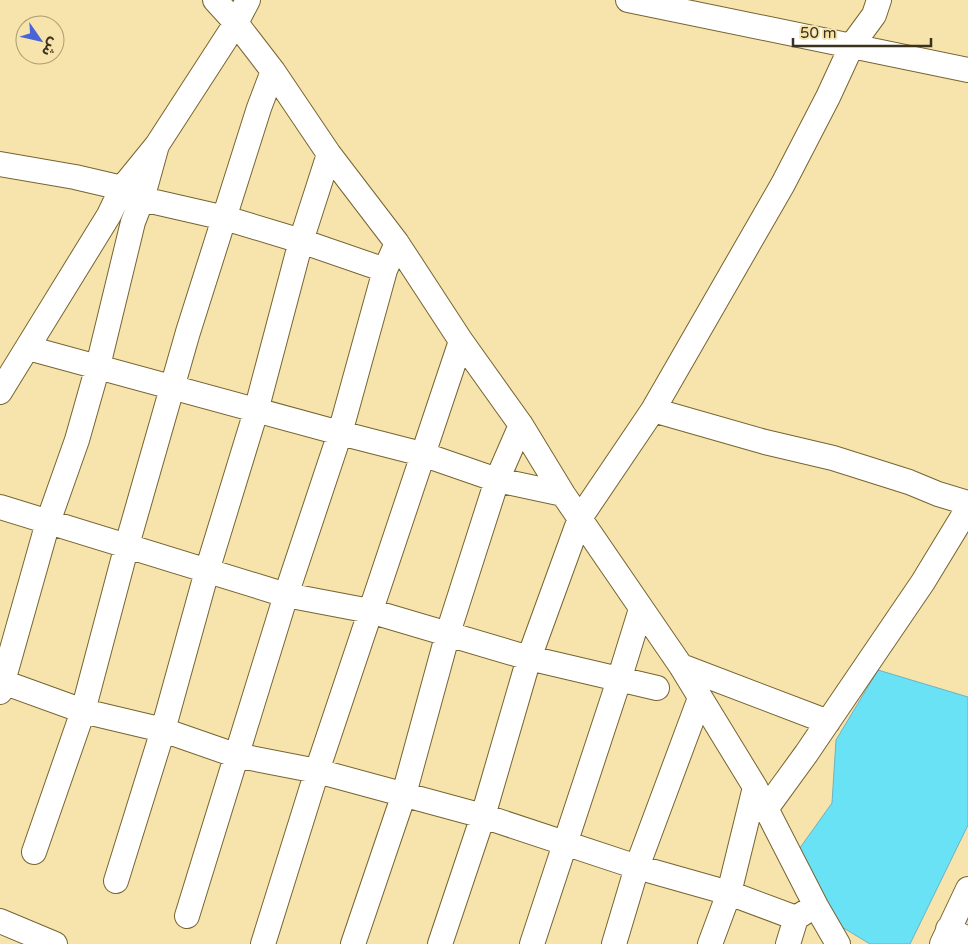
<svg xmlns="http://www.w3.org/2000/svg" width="968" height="944" font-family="'Varela Round','Noto Sans Arabic',sans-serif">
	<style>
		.building { fill: #69e2f5; stroke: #6cb3c0 }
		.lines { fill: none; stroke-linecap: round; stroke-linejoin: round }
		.minor-casing { stroke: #766431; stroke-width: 26 }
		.minor { stroke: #fff; stroke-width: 24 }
	</style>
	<rect width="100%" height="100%" fill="#f7e3ac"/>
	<path class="building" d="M878,670L968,697V825L910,944H870L842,927L797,852L832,803L836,740Z"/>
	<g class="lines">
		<defs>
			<path id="minor" d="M215,0L236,23L273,71L329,154L397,243L461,341L521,425L563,494L681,666L755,787L816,906L838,944
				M628,0L968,70
				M0,164L75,177L122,188L157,145L236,23L248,0
				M142,199L225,218L301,241L385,270
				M28,348L340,433L422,454L497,480L563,494
				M0,392L109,215L122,188
				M653,410L765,442L833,458L909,482L938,494L968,503
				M0,507L286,595L370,611L529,658L657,688
				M681,666L828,722
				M0,681L83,711L163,730L235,755L317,771L483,816L637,867L729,893L796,918
				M0,692L48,522L77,440L98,366L133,222L142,199L157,145
				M766,809L806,754L923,582L968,508
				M34,852L83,711L127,545L188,332L259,108L273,71
				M116,881L163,730L207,571L256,411L301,241L329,154
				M187,916L286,595L340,433L385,270L397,243
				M0,921L55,944
				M948,929L968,939
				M263,944L317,771L461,341
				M353,944L404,794L448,633L497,480L521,425
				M440,944L483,816L529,658L580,518L653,410L783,184L828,97L852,45L874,15L879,0
				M532,944L619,680L641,609
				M614,944L637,867L700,698
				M710,944L729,893L755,787
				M788,944L796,918L810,909
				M942,944L968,889"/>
		</defs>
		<use href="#minor" class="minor-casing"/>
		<use href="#minor" class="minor"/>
	</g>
	<g transform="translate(40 40) rotate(124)"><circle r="24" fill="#f7e3ac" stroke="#ab9c72"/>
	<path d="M0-4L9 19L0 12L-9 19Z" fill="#4964d8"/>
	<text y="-8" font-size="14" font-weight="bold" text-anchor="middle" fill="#3a321c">ش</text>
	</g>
	<path d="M793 38v8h138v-8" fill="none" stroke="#3a321c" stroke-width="2.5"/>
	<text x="800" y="38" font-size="15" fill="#3a321c" stroke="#f7e3ac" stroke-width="4" paint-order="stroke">50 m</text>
</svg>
